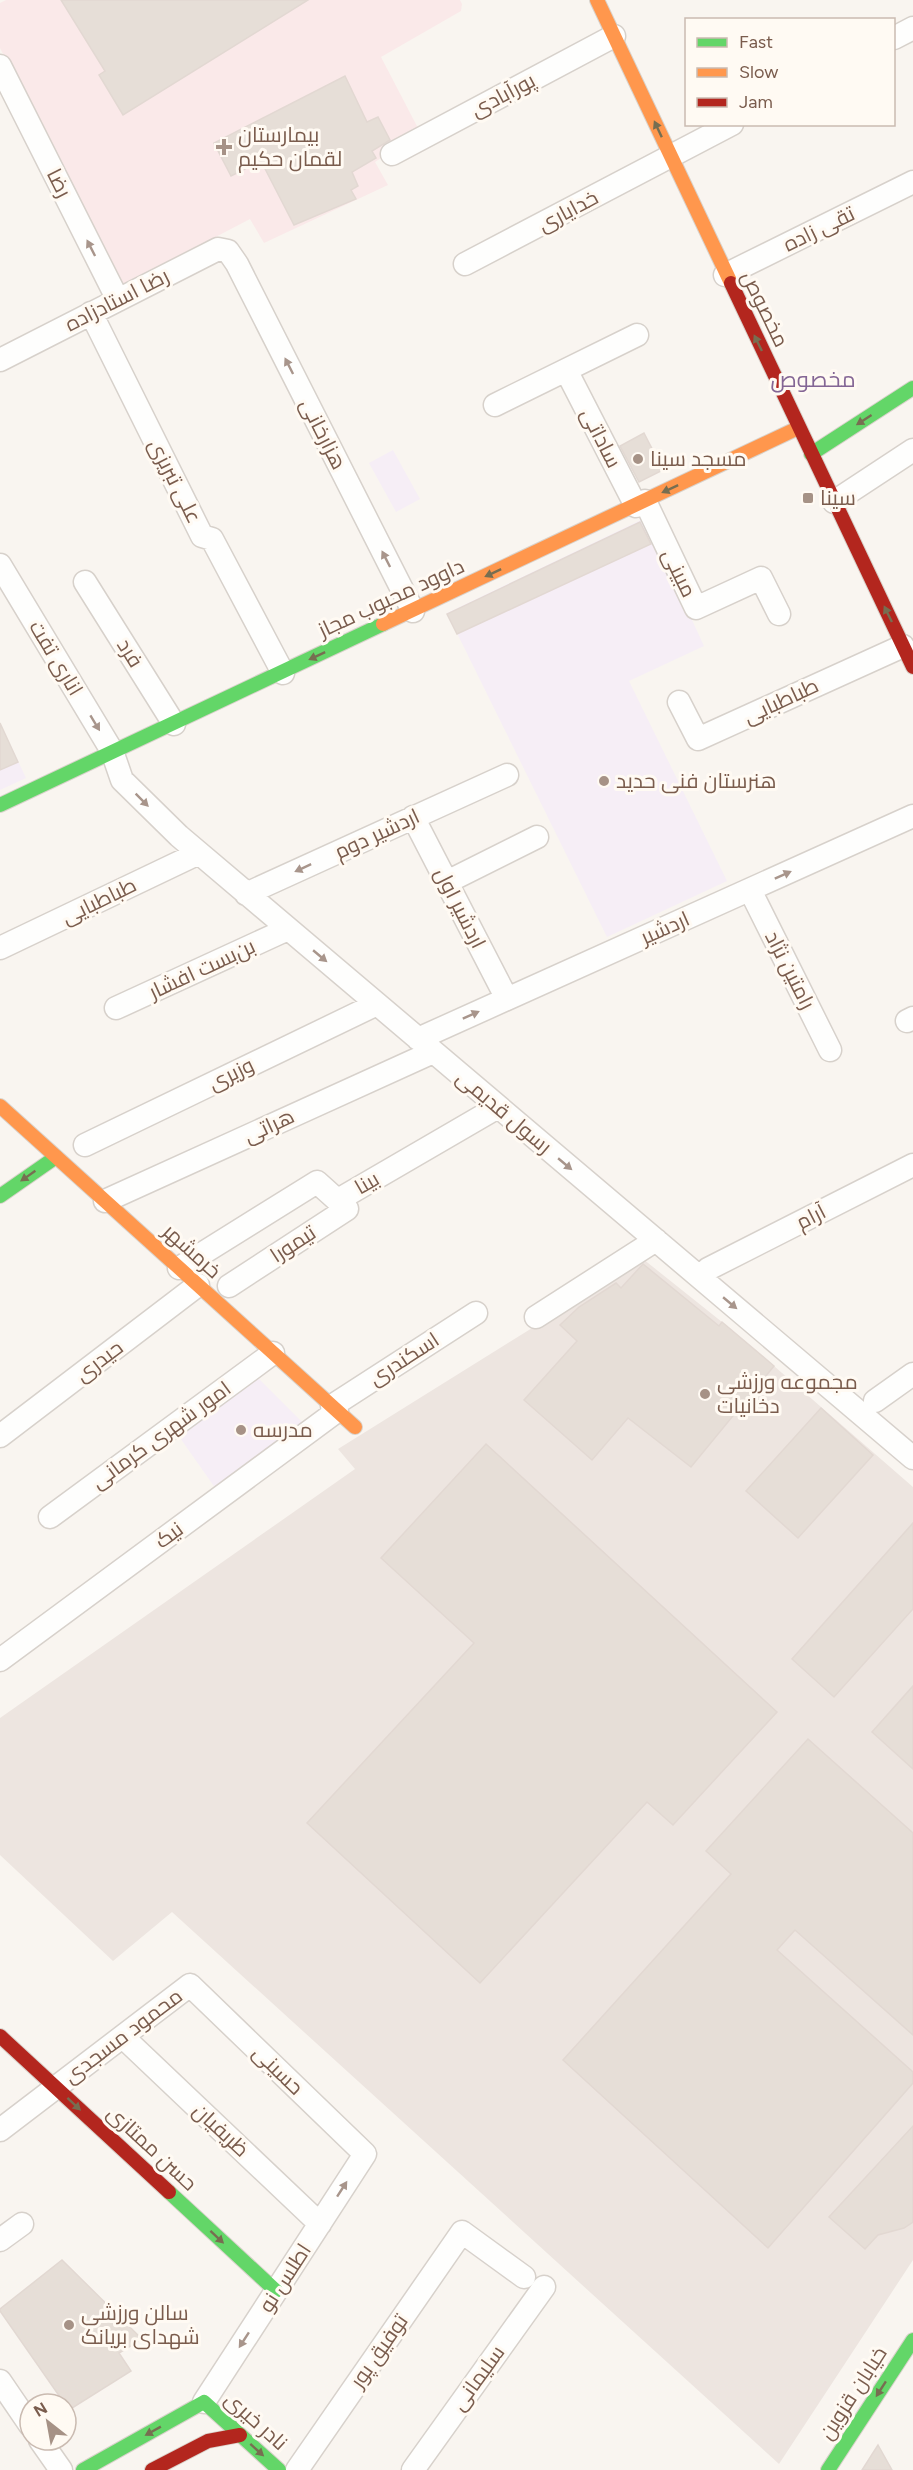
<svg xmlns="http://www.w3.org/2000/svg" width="913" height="2470" font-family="Figtree,Cairo,sans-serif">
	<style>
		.industrial { fill: #ede5e0 }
		.education { fill: #f6eef6 }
		.medical { fill: #fae9e9 }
		.building { fill: #e6ded7; stroke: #e2d8d2; stroke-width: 1.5 }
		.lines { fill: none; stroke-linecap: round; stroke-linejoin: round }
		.street-casing { stroke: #d7d1cb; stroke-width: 25 }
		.fast-casing { stroke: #d9d2cb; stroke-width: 16 }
		.slow-casing { stroke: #d9d2cb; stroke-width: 16 }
		.jam-casing { stroke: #d9d2cb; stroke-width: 16 }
		.street { stroke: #fefefd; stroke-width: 22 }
		.fast { stroke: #63d668; stroke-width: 14 }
		.slow { stroke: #ff974d; stroke-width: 14 }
		.jam { stroke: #b3261e; stroke-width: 14 }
		.oneway { fill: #776e51 }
		.oneway2 { fill: #a8958b }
		.poi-dot { fill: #a69286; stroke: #fffaf3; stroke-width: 2 }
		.labels { text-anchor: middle; stroke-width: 6; stroke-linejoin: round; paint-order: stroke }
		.street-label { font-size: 21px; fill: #7a5c4d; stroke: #fffaf3 }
		.poi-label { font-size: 21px; fill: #7a5c4d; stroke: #fffaf3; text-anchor: start }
		.neighbourhood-label { font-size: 22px; fill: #846695; stroke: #fffaf3 }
	</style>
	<rect width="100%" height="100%" fill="#f9f5f0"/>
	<path class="industrial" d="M643,1259L722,1322L633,1422L691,1467L774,1366L913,1487V2260L779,2464L172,1912L113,1961L0,1855V1718L355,1469L338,1449Z"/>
	<path class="education" d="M393,450L420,499L396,512L369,463Z
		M645,518L704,646L629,681L727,881L607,937L447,613Z
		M0,723L26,778L0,790Z
		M257,1377L304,1424L218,1492L178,1435Z"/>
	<path class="medical" d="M6,0H460L462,4L461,11L381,57L420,132L375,162L388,185L264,243L250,219L120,287L0,48V3Z"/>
	<path class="building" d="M61,0H308L123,115L99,75L105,71Z
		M345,76L367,122L378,117L390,140L372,151L376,158L352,172L358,186L351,190L356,199L294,225L261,161L231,176L214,143Z
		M644,433L663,470L639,482L620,446Z
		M640,522L651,544L457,634L447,614Z
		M0,723L18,762L0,770Z
		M643,1264L719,1326L722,1322L774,1366L691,1467L628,1418L592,1460L524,1400L577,1341L560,1325L579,1307L616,1283L621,1288Z
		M821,1408L873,1455L798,1538L746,1491Z
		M486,1444L777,1712L673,1825L647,1802L480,1983L307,1823L474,1643L381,1558Z
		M913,1523V1609L834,1697L792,1659Z
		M913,1686V1769L872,1732Z
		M808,1739L913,1833V2035L795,1930L777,1950L913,2072V2083L768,2248L563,2060L731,1874L706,1851Z
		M913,2126V2222L904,2228L878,2235L865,2249L829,2217Z
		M62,2260L142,2339L119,2353L131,2371L69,2410L0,2311V2309Z
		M878,2445L892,2470H862Z"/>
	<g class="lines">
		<defs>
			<path id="street" d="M894,38L913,28
				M0,66L118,300
				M392,154L614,36
				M465,264L732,124
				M725,275L913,182
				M91,313L202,536L212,539L283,673
				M0,360L218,249L228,251L237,264L413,611
				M566,370L636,506
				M495,405L637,335
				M645,501L696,608L761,578L779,614
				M834,502L913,450
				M0,565L112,751L122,780L179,836L913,1458
				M85,582L174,724
				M679,702L698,739L903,646
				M413,817L507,999
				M447,882L537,837
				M750,890L830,1050
				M246,894L507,775
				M0,948L199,853
				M116,1008L288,929
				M907,1021L913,1018
				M418,1039L913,816
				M85,1145L377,1004
				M338,1200L498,1107
				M105,1201L433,1052
				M179,1268L317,1182L347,1209L229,1286
				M708,1269L913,1165
				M536,1317L656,1240
				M875,1401L913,1374
				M332,1406L476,1313
				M0,1436L198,1285
				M50,1517L273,1353
				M0,1660L337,1411
				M123,2037L320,2224
				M0,2130L190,1985L365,2154L204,2402
				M0,2240L22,2224
				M0,2381L30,2425
				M40,2440L61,2470
				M297,2470L462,2232L524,2277
				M413,2470L544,2287"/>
			<path id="fast" d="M811,454L913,388
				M0,805L383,624
				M0,1196L56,1157
				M169,2192L276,2291
				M83,2470L204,2402L279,2470
				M828,2470L913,2340"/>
			<path id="slow" d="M597,0L731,283
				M383,624L798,428
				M0,1106L355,1427"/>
			<path id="jam" d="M731,283L913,667
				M0,2036L169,2192
				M152,2470L208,2441L240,2435"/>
		</defs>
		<use href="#street" class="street-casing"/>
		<use href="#fast" class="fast-casing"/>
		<use href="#slow" class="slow-casing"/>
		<use href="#jam" class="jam-casing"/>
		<use href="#street" class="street"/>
		<use href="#fast" class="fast"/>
		<use href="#slow" class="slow"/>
		<use href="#jam" class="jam"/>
	</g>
	<defs><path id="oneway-solid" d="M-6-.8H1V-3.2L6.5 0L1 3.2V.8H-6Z" transform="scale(1.5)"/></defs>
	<g class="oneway">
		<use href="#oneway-solid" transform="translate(658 129) rotate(-115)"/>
		<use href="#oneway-solid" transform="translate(758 343) rotate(-116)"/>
		<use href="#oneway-solid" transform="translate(864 420) rotate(147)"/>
		<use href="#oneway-solid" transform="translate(670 489) rotate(155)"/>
		<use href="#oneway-solid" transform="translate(493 573) rotate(155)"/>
		<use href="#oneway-solid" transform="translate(888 614) rotate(-116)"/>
		<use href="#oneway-solid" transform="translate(317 656) rotate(155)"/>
		<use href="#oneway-solid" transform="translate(28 1176) rotate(145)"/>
		<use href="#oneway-solid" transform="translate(74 2104) rotate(43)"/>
		<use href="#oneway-solid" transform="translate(217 2237) rotate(43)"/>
		<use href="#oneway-solid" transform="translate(881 2389) rotate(123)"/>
		<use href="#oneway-solid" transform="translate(153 2431) rotate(151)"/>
		<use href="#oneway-solid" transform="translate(257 2450) rotate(42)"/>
	</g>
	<g class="oneway2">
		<use href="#oneway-solid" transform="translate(91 248) rotate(-117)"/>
		<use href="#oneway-solid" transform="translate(289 366) rotate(-117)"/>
		<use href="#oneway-solid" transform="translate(386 559) rotate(-117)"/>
		<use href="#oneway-solid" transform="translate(95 723) rotate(59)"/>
		<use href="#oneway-solid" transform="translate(142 800) rotate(45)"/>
		<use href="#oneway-solid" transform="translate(303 868) rotate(155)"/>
		<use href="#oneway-solid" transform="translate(783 875) rotate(-24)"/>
		<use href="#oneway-solid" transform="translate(320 956) rotate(40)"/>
		<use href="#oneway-solid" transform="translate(471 1015) rotate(-24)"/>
		<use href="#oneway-solid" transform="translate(565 1164) rotate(40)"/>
		<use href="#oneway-solid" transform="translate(730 1303) rotate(40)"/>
		<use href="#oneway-solid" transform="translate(342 2189) rotate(-57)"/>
		<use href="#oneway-solid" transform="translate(244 2340) rotate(123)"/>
	</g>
	<g class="poi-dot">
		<path d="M221 138h6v6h6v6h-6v6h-6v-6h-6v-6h6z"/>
		<circle cx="638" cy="459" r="6"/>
		<rect x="802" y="492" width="12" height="12" rx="3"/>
		<circle cx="604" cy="781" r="6"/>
		<circle cx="705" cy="1394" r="6"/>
		<circle cx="241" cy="1430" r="6"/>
		<circle cx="69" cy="2325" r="6"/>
	</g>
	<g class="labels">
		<g class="street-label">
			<text transform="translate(503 95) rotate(-28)" y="7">پورآبادی</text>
			<text transform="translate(59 183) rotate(63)" y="7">رضا</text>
			<text transform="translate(568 211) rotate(-28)" y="7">خدایاری</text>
			<text transform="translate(819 229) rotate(-26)" y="7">تقی زاده</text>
			<text transform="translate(117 300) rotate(-27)" y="7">رضا استادزاده</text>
			<text transform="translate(765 309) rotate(64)" y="7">مخصوص</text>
			<text transform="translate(323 434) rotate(63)" y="7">هزارخانی</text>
			<text transform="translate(601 438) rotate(63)" y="7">ساداتی</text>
			<text transform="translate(175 481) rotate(63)" y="7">علی تبریزی</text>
			<text transform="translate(679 573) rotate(64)" y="7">مبینی</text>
			<text transform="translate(391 598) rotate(-25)" y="7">داوود محبوب مجاز</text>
			<text transform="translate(130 653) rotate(58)" y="7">فرد</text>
			<text transform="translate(56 658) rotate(59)" y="7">اناری تفت</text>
			<text transform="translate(781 701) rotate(-25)" y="7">طباطبایی</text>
			<text transform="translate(377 834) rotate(-25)" y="7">اردشیر دوم</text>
			<text transform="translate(99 901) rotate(-26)" y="7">طباطبایی</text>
			<text transform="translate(460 908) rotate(63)" y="7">اردشیر اول</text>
			<text transform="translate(665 928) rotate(-24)" y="7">اردشیر</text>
			<text transform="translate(202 969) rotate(-25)" y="7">بن‌بست افشار</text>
			<text transform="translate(790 970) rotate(63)" y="7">رامتین نژاد</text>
			<text transform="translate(231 1074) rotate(-26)" y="7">وزیری</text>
			<text transform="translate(504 1112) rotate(40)" y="7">رسول قدیمی</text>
			<text transform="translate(269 1126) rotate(-25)" y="7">هراتی</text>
			<text transform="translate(367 1183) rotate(-30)" y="7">بینا</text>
			<text transform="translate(811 1217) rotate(-27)" y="7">آرام</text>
			<text transform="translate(293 1244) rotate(-33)" y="7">تیمورا</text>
			<text transform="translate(192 1251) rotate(42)" y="7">خرمشهر</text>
			<text transform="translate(404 1359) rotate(-33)" y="7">اسکندری</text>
			<text transform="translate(99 1361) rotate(-37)" y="7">حیدری</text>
			<text transform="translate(161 1435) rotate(-36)" y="7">امور شهری کرمانی</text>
			<text transform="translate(169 1535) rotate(-36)" y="7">نیک</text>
			<text transform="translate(123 2036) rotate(-37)" y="7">محمود مسجدی</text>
			<text transform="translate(278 2070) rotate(44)" y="7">حسینی</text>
			<text transform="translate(221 2130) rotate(43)" y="7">ظریفیان</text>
			<text transform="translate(152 2148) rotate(43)" y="7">حسن ممتازی</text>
			<text transform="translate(285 2278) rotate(-57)" y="7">اطلس نو</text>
			<text transform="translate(379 2351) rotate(-55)" y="7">توفیق پور</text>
			<text transform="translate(478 2378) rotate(-54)" y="7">سلیمانی</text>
			<text transform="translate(853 2393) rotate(-57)" y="7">خیابان قزوین</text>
			<text transform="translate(256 2421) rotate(42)" y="7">نادر خیری</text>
		</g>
		<g class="poi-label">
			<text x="238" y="142">بیمارستان<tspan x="238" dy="24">لقمان حکیم</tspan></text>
			<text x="650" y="466">مسجد سینا</text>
			<text x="820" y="505">سینا</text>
			<text x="616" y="788">هنرستان فنی حدید</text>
			<text x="717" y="1389">مجموعه ورزشی<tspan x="717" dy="24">دخانیات</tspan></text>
			<text x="253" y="1437">مدرسه</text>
			<text x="81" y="2320">سالن ورزشی<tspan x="81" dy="24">شهدای بریانک</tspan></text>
		</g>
		<g class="neighbourhood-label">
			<text x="813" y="387">مخصوص</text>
		</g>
	</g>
	<rect x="685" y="18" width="210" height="108" fill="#fffaf3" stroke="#cabbb1" stroke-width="1.5"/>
	<rect x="697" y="38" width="30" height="9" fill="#63d668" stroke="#cabbb1" stroke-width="1.5"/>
	<text x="739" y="48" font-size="18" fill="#7a5c4d">Fast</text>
	<rect x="697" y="68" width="30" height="9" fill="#ff974d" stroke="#cabbb1" stroke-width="1.5"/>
	<text x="739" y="78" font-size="18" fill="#7a5c4d">Slow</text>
	<rect x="697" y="98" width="30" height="9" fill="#b3261e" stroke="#cabbb1" stroke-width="1.5"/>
	<text x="739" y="108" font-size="18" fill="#7a5c4d">Jam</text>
	<g transform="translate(48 2422) rotate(329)"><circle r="28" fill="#fffaf3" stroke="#cabbb1" stroke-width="1.5"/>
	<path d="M0-4.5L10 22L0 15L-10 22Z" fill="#a69286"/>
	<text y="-9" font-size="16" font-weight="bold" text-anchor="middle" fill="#7a5c4d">N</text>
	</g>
</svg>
